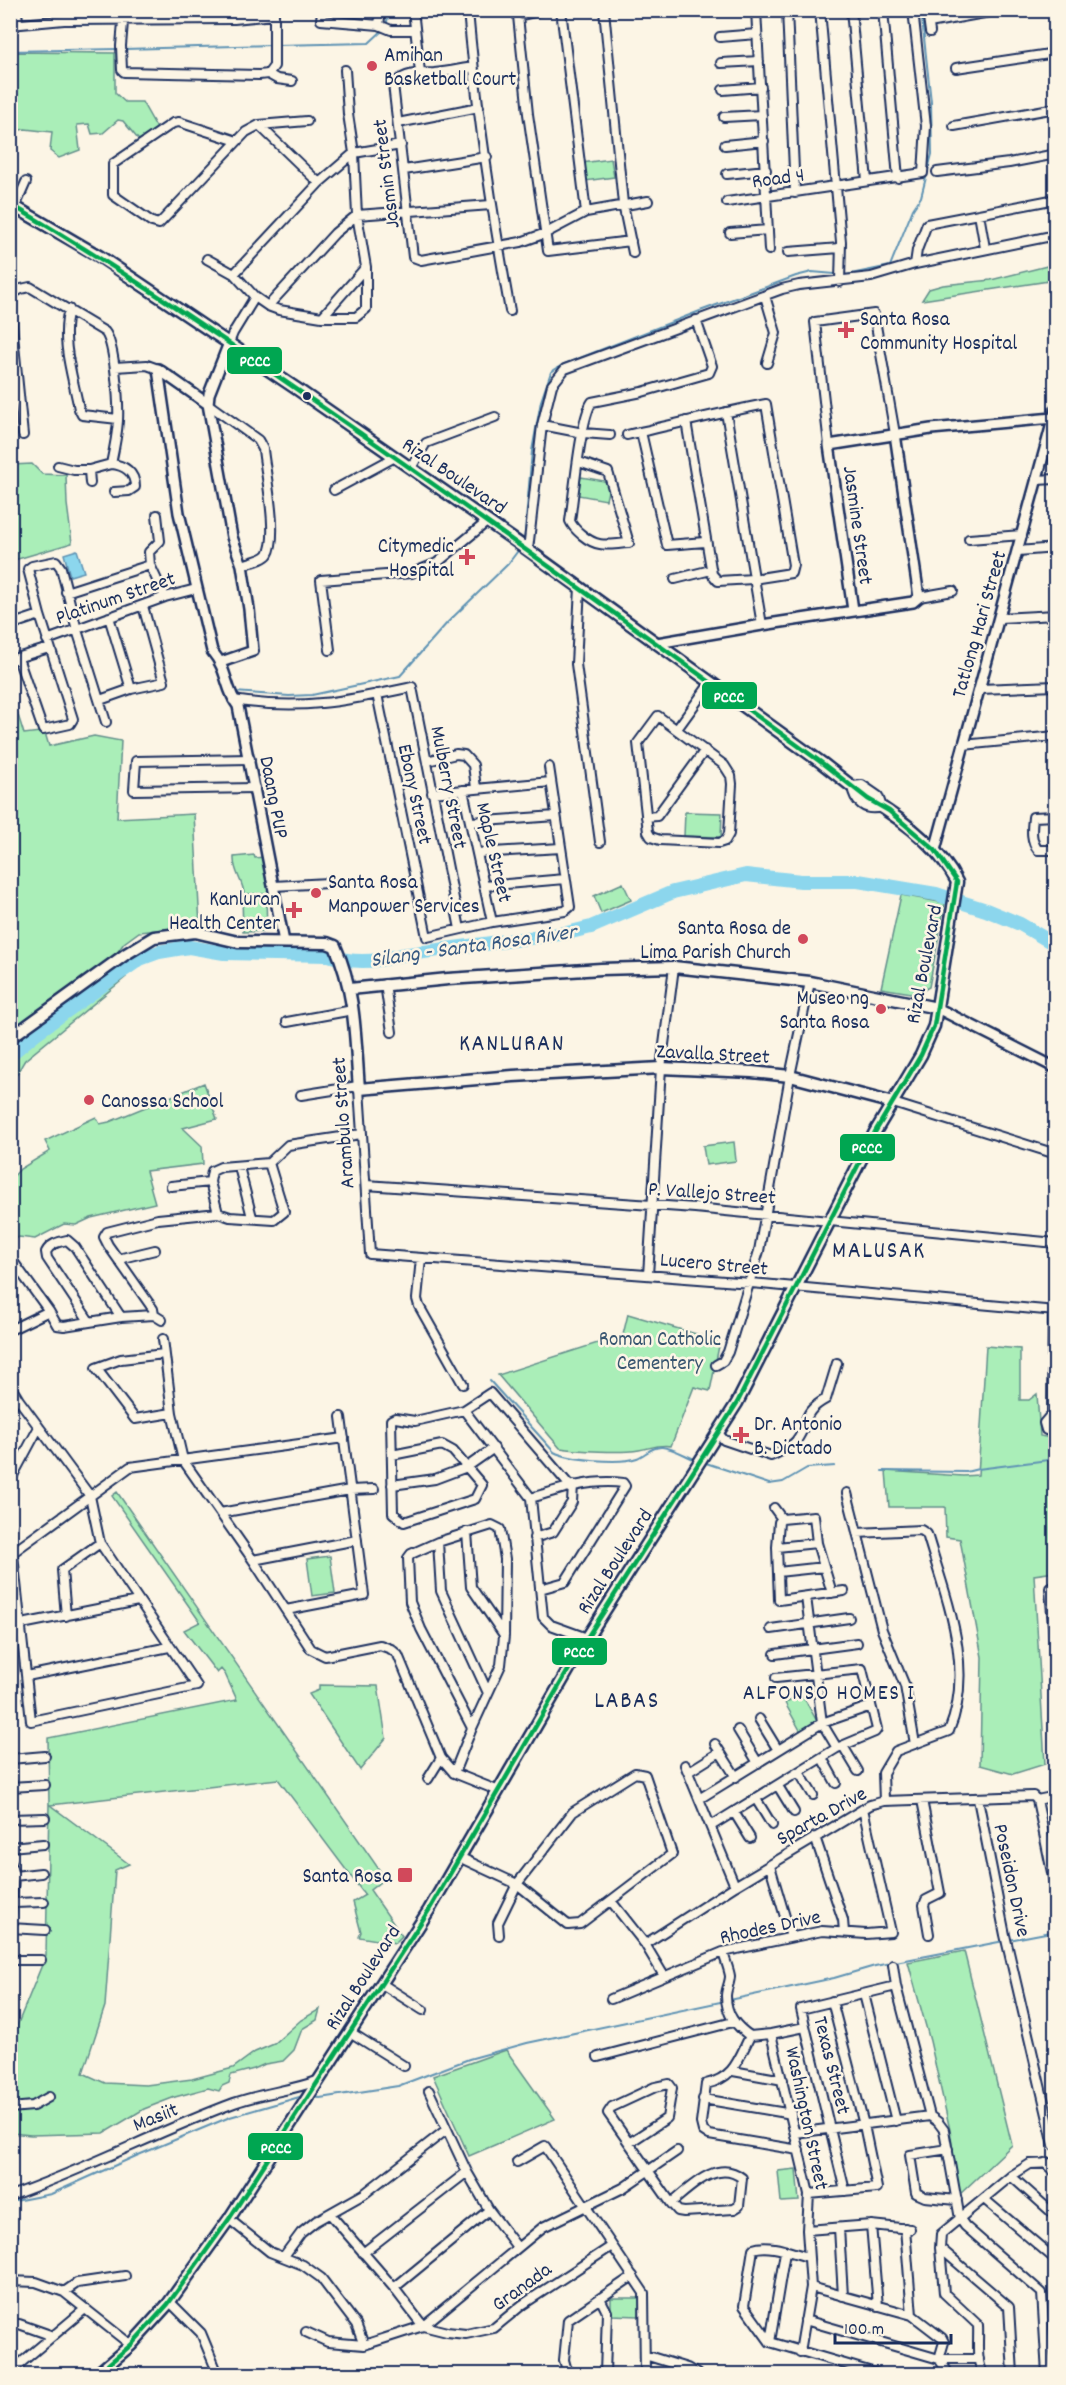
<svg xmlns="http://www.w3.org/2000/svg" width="1066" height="2385" font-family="Dekko,sans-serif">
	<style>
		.green { fill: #aaeeb8; stroke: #628e8b; stroke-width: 1.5 }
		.water { fill: #8cd6ed; stroke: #5f93b4; stroke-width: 1.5 }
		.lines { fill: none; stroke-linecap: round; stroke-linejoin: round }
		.stream { stroke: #5f93b4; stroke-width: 2 }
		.river { stroke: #8cd6ed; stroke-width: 14 }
		.minor-casing { stroke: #1b2f5e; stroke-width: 12 }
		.tertiary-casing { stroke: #1b2f5e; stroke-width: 14 }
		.secondary-casing { stroke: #1b2f5e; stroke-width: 15 }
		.minor { stroke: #fcf5e5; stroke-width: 8 }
		.tertiary { stroke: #fcf5e5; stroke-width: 9 }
		.secondary { stroke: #fcf5e5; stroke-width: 10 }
		.bus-1-casing { stroke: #fcf5e5; stroke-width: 9 }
		.bus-1 { stroke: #00a651; stroke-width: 4.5 }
		.poi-dot { fill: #d1495b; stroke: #fcf5e5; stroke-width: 2 }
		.bus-dot { fill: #1b2f5e; stroke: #fcf5e5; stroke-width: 2 }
		.labels { text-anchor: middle; stroke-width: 5; stroke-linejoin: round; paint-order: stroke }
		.poi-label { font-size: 21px; fill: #1b2f5e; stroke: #fcf5e5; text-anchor: start }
		.street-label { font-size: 21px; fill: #1b2f5e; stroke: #fcf5e5 }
		.park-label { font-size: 21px; fill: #385570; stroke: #fcf5e5 }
		.water-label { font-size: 22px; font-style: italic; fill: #375982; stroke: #fcf5e5 }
		.neighbourhood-label { font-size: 22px; letter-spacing: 1.5px; fill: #1b2f5e; stroke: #fcf5e5 }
		.quarter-label { font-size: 24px; letter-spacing: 1.5px; fill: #1b2f5e; stroke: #fcf5e5 }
		.line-badge { stroke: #fcf5e5; stroke-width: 2 }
		.badge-label { font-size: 16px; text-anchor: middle; font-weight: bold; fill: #fff }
	</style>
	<rect width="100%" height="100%" fill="#fcf5e5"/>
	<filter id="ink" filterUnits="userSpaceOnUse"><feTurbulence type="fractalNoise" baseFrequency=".0167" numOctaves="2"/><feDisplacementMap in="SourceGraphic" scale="12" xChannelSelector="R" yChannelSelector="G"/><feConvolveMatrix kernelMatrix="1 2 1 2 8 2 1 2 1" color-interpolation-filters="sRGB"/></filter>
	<g filter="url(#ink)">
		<path class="green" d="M10,52L115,53V93L125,102H142L159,132L142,144L123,121L118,120L103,133L92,134L89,124L77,125L80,150L59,158L50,151L52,132L25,129L11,132Z
			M611,159L614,177L585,181L582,163Z
			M1055,264V280L922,300L929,289L943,285L991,280Z
			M32,464L42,474L66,475L67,504L72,543L11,561V465Z
			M581,477L610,482L606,500L578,495Z
			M12,696L24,734L40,732L46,736L49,746L94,736L121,741L117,818L194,814L200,926L139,932L124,943L114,957L11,1033Z
			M685,812L722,813L721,837L684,836Z
			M254,855L255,858L263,857L270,894H244C243,880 233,872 234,857Z
			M623,883L631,900L601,913L594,896Z
			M266,895L267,931L243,932L242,896Z
			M901,895L945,903L929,987L917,994L881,988Z
			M114,967L126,977L25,1060C14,1078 9,1084 16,1105L11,1107L10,1044Z
			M204,1083L217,1119L183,1128L202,1146L203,1164L146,1171L155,1203L91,1218L76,1225L64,1224L35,1239L19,1237L11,1241L10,1186L13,1183L11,1179L20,1169L50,1151L45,1141L96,1117L100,1124L109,1122Z
			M734,1142L736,1161L706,1165L703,1146Z
			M628,1314L720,1341L710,1391L694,1387L671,1446C659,1444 651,1448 639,1450C622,1453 577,1451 560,1448L498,1375L623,1335Z
			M986,1346L1020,1349V1400H1029L1037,1394L1040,1436L1050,1438L1055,1436V1572L1034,1575L1045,1764L1013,1774L980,1765L982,1657L960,1539L946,1537L945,1507H889L886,1471L963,1476L978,1475Z
			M117,1492L385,1878L370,1890L402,1936L395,1943L359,1937L361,1932L353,1902L365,1895L278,1779L50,1805L129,1864L115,1870L105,2006L83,2073L105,2083L146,2085L192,2079L233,2068L255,2052L274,2044L301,2020L320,2009L317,2020L302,2029L294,2050L283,2061L265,2064L254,2069L231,2075L229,2083L222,2086L219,2091L208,2088L175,2097L144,2109L104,2133L31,2135L11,2133L10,2043L46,1955L49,1805L48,1738L237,1700L225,1674L221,1669L217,1673L184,1630L200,1622L112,1496Z
			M330,1556L335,1593L312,1596L307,1559Z
			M319,1685L378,1686L386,1738L360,1770L309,1694L319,1690Z
			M801,1693L818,1723L801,1732L785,1703Z
			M964,1951L1012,2145L959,2195L950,2130L930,2041L908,1962Z
			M506,2050L555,2119L469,2156L433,2076Z
			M796,2169L799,2201L781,2202L778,2171Z
			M611,2298H640L639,2316L611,2315Z"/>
		<path class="water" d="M77,550L84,572L70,576L64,554Z"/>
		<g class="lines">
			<path class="stream" d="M386,25L390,10
				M277,45L369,43L383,30
				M124,49L272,45
				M10,51L119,49
				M524,543L532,451L541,401L551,372L562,365L700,311L796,276L812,272L846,275L890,266L913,209L921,197L932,154L931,102L921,10
				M234,692L289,696L312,695L400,676L448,622L508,564L520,548
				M490,1381L554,1452C569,1460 621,1464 637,1458C645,1455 652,1446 662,1447C674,1448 687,1457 697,1460
				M703,1462L769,1484L783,1482L807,1468L835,1466
				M882,1471L966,1472L978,1469L1056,1459
				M1009,1940L1056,1931
				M311,2097L320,2098L398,2086L469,2059L527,2043L834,1978L875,1966L1004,1941
				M10,2202L51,2194L136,2156L230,2117L303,2096"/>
			<path class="river" d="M10,1055L36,1033L117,975L140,959L159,952L189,947L224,953L329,955C352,964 377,962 401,955L567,933L591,927L673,892L746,875L801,881H858L936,894L986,910L1020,924L1056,945"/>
			<defs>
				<path id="minor" d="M17,10L18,23
					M124,10L121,46L122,70L124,72L259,75L268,74L274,66V10
					M322,10L321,20L379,25L391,30H415
					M413,10L420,72
					M543,10L518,16L528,114L548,251L631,241
					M561,10L586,212
					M604,10L623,204L633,253
					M756,10L769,250
					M787,10L795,193
					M820,10L841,242L840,282
					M851,10L867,181
					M883,10L898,178
					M927,10L930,32
					M468,11C477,112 492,212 510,311
					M929,23L1001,10
					M10,25L64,20L234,19L274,15
					M379,25L381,10
					M720,37L757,34
					M721,63L759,61
					M473,67C460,69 447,72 434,73C417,73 406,73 393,84L413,257L421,260L521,242L546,233L586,212L648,201
					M956,68L1056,53
					M268,74L277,79L292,81
					M723,90L761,87
					M724,117L762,115
					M398,123L479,107
					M259,125L319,183
					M954,126L1056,108
					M237,141L179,122L173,123L113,164V195L152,222L159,224L246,132L259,125L307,121
					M725,145L764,141
					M404,170L487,157
					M937,172L1009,163L1056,154
					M727,174L766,170
					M727,202L923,173L926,126L913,10
					M15,207L26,182
					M979,214L985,248
					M730,233L768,230
					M788,252L840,248
					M207,259L234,274L255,297L268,306L335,233L357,215L491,205
					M915,264L917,250L927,224L1056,199
					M234,274L319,183L354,153L401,145
					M10,295L21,289L30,287L105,332C115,344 119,404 118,421C117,435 114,450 111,464L89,470
					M765,296L776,333L767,363
					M10,304L23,435
					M268,306L279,310L322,317L366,267L357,215L354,153L348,114L345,70
					M69,309C60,341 73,377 79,409L82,415L118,419
					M322,317H356L366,309V267
					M229,343L233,333L255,297
					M115,367L147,365L158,369
					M208,404L258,440L263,449C265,471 279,537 268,554C264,560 250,562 242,565
					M726,412L762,625
					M542,425L583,433L610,435
					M641,432L667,545L705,542
					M627,435C673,425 719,413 766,404L793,565L791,573L753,579L718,581L712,574L686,421
					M829,445L815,322L874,314L895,434
					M579,462L608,472L629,543C609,544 599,549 582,535C577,531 573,528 570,521C574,495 580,420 592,402L642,392L709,373L712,366L696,320
					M111,464C124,465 135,472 135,487L129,491L114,492
					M58,466L74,470H89L90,483
					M411,468L426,443L495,417
					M1036,480L1056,479
					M334,490L395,457
					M157,515L160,541L149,552L150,565L165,597
					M969,539L1022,535
					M528,550L542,425L552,385L565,369L782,289L799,285L871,277L915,264L1056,235
					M1018,551L1056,548
					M675,579L711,570
					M580,587L576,664L600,842
					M66,592L150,565
					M919,597L953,591
					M40,615L28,569L32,566L56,561L61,568L77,630L106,722
					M109,617L131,689
					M999,618L1056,615
					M13,624L40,615L73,719L70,724L43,730L18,658
					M47,640L165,597L196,589
					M330,650L321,580L412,573L437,563L488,521
					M10,660L49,648
					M980,689L1056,686
					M377,694L427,937L492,922L565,911L570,907L549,767
					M100,700L131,689L164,682L143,606
					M233,700C302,711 346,701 412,687L460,929
					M658,716L724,765L731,776L732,784L729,834L725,841L719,843L660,840L651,837L648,832L638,743Z
					M677,729L711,682
					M963,745L1056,736
					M250,759L136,761L134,790L255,788
					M427,761L456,754L464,755L473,765L476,788
					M862,785L878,796L882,807C865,812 854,802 852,786Z
					M463,790L492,922
					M432,793L551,782
					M1056,816L1033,817C1032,828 1030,840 1038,850H1056
					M646,817L657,816L705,750
					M471,822L556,816
					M477,853L561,848
					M274,886L328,883
					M484,886L565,879
					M385,984L392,1032
					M287,1022L353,1010
					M359,1089L370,1254L751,1283L1056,1311
					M301,1095L358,1086
					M893,1103L1056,1154
					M239,1167L252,1217
					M366,1185L695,1208L1056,1243
					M171,1186L210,1182
					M218,1213L210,1182L212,1171L221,1167L269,1163L288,1145L361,1134
					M421,1258L417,1299L419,1306L463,1384
					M118,1259L155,1250
					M15,1264L49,1311
					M648,1275L661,1068L674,967
					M154,1315L162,1320
					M89,1321L47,1258L46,1252C50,1244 58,1242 67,1240L75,1247L121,1317
					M10,1330L49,1311L57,1325L64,1326L121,1317L154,1315L153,1309L108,1245L104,1237L107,1232L158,1219L218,1213L230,1217L274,1220L284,1212L269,1163
					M163,1339L172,1413L183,1460L253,1560L311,1649L325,1656L380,1645L391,1649L398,1655L441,1758L454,1773L499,1791
					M164,1354L121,1359L96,1368L135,1419L172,1413
					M716,1365L723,1361L728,1352L759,1251L790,1076L810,982
					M10,1385L19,1400L90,1496L100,1543L197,1686L31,1721L10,1527
					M464,1410L531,1498L543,1617L551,1625L587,1638
					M1052,1416L1053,1311
					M1056,1416L1049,1417L1044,1423L1046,1430L1056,1433
					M718,1433L724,1440L771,1456C779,1452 790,1448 796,1441C810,1423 800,1413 826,1399L837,1363
					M392,1455L442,1445L453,1451L482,1485L475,1499L404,1522L393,1513L391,1420L395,1418L415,1421L464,1410L490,1393L570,1486
					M10,1481L39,1427
					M392,1485L435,1479L467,1467L494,1448
					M847,1493L882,1630L905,1686L915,1744
					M531,1498C560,1489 591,1479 623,1483L625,1486L565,1582L540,1589
					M774,1508L782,1519
					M220,1513L350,1490L374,1489
					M467,1532L471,1587L504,1635
					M857,1533L921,1530L927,1534C945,1596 976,1667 949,1731L896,1751L883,1773L884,1801
					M534,1538L553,1532L572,1502L573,1485
					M438,1542L441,1591L488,1693
					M777,1547L817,1543
					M12,1553L130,1467L344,1438
					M253,1560L357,1540
					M778,1572L824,1567
					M1056,1584L1050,1588L1056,1664
					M832,1593L817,1543L814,1516L782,1519L779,1522L777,1547L779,1600L844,1591
					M806,1597L822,1723L837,1748
					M286,1610L364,1595L341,1417
					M66,1616L62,1570L100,1543
					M22,1624L138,1601
					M771,1629L849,1618
					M775,1654L857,1643
					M27,1676L169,1647
					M759,1719L778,1750
					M738,1730L758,1763
					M715,1744L736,1777
					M843,1746L858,1771
					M822,1758L836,1783
					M10,1759L45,1756
					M685,1765L735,1886
					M688,1772L720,1752
					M799,1772L813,1795
					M454,1773L472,1728L501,1665L504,1636L505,1559L500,1529L492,1525L438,1542L411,1554L408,1558L410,1602L421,1629L472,1728
					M428,1779L441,1758
					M778,1786L794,1812
					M10,1787L45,1785
					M699,1799L822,1723L871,1706
					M756,1799L772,1825
					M978,1799L1005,1935L1054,2145
					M922,1800L940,1893L926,1900L924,1905L929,1934
					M1037,1800L1056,1892
					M1037,1800L1056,1796
					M734,1812L750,1838
					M10,1819L45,1818
					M711,1826L837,1748L875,1732L877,1729L862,1669L776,1678
					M815,1837L843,1920L844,1932
					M10,1847L43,1844
					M461,1858L517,1884L568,1925L580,1924L672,1854L645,1775L635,1773L573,1812L517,1884L498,1923L499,1935
					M10,1861L14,1876L10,1928L45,1930
					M770,1866L791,1937
					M14,1876L41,1873
					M611,1901L645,1944L664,1976
					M14,1903L44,1902
					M645,1944L735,1886L870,1805L884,1801L1033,1796L1037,1800
					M723,1952C725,1960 729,1969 730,1976C730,1983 726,1989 726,1996C726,2015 736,2026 750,2036L771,2034L805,2027
					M10,1960H41
					M893,1965L896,1986L930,2116
					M382,1984L423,2010
					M864,1994L896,2121
					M611,1999L723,1952L822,1931L866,1934L891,1932L863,1809
					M350,2032L404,2066
					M771,2034L809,2194L807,2230L811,2287L800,2352
					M750,2036C738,2060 734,2078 706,2084L701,2123L703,2131L709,2135L799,2150
					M598,2057L733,2022
					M733,2071L783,2080
					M429,2091L467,2172L489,2210L517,2247
					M703,2099L792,2114
					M10,2108L33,2106L49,2097
					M930,2116L938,2122L944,2130L960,2219L965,2226L1042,2293L1047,2374
					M795,2133L930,2116
					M629,2143L667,2118L672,2088L669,2084L655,2087L612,2107L608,2113L671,2203L678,2211L684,2212L734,2209L739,2206L742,2178C717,2158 690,2188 671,2203
					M948,2149L910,2155L916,2193L925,2197L957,2200
					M517,2162L545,2146L644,2293L645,2374
					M1045,2163L1056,2173
					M1011,2176L1056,2216
					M845,2191L801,2009L896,1986
					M809,2194L877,2188L864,2125L832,2001
					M10,2196C87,2169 158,2131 234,2103C261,2093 290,2091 317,2081
					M984,2199L1056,2260
					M330,2214L394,2288L423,2326L543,2227L623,2188L677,2151
					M229,2219L270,2252L303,2265L321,2278L356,2324L364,2345
					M871,2225L878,2306
					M839,2228L843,2296
					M905,2228L912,2315
					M807,2230L871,2225L910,2229
					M940,2248L1009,2307L1013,2374
					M363,2253L467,2172
					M284,2256L301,2233L316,2221L364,2194L446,2130
					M808,2257C792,2253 769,2243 753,2249L744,2306L770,2342L879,2374
					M10,2281L36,2282L64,2292L131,2345
					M811,2287L912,2315L942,2338L944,2342L939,2359L949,2374
					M394,2288L489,2210
					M64,2292L77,2283L125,2276
					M600,2298L607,2312L605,2374
					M170,2302L201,2333L218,2374
					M805,2320L939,2359H979
					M10,2324H19L53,2336
					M306,2332L328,2342L364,2345L423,2326L447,2332L466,2334L494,2328L522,2305L612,2246
					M770,2342L785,2252
					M645,2355L687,2368L697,2374
					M10,2372L85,2309
					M568,2374L564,2360L568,2320L633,2276
					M984,2374C975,2362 979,2340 978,2325L944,2293L940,2248L941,2234L1011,2176L1030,2164L1056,2163"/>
				<path id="tertiary" d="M158,369L179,513L212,651C228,670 225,689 238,706L284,942
					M158,369L208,404
					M853,610L829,445L931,429L1053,418
					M657,643L762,625L913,602L919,597L895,434
					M221,662L253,651L249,609L242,565L232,537L208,404L209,394L229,343
					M935,850L1056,409
					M937,1008L1056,1068"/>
				<path id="secondary" d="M10,204L99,256L297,389L517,542L822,763L864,796
					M350,989L448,979L601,969L674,967L810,982L937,1008
					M10,1038L126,954L154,937L195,932L238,942L327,943L335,946C356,993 355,1038 359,1089L513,1076L661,1068L752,1072L790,1076L893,1103
					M97,2374L131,2345L168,2304L229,2219L429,1910L587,1638L737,1403L875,1132L921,1055L934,1026L957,882C939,846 902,819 868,799"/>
			</defs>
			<use href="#minor" class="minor-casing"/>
			<use href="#tertiary" class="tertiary-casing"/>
			<use href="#secondary" class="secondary-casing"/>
			<use href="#minor" class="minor"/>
			<use href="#tertiary" class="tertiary"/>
			<use href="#secondary" class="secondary"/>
			<defs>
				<path id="bus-1" d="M10,204C132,275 247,355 363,435C517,542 670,653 822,763L868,799L889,811L935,850L957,882L934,1026L921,1055L875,1132L737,1403L587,1638L429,1910L229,2219L168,2304L131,2345L97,2374"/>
			</defs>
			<use href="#bus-1" class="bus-1-casing"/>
			<use href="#bus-1" class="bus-1"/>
		</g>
	</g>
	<g class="poi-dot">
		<circle cx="372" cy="66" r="6"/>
		<path d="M843 321h6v6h6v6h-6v6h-6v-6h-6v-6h6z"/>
		<path d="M464 548h6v6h6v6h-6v6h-6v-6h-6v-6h6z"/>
		<circle cx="316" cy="893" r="6"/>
		<path d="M291 901h6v6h6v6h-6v6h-6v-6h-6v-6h6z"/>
		<circle cx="803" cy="939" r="6"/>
		<circle cx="881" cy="1009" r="6"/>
		<circle cx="89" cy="1100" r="6"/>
		<path d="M738 1426h6v6h6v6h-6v6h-6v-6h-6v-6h6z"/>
		<rect x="397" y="1867" width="16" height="16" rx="3"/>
	</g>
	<circle class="bus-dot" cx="307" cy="396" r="5"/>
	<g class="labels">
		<g class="poi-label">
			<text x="384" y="61">Amihan<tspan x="384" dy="24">Basketball Court</tspan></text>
			<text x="860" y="325">Santa Rosa<tspan x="860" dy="24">Community Hospital</tspan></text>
			<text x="454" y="552" text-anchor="end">Citymedic<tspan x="454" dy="24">Hospital</tspan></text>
			<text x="328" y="888">Santa Rosa<tspan x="328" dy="24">Manpower Services</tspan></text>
			<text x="280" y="905" text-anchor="end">Kanluran<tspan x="280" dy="24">Health Center</tspan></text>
			<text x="791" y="934" text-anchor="end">Santa Rosa de<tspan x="791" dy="24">Lima Parish Church</tspan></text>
			<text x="869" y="1004" text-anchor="end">Museo ng<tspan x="869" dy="24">Santa Rosa</tspan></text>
			<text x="101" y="1107">Canossa School</text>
			<text x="754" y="1430">Dr. Antonio<tspan x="754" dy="24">B. Dictado</tspan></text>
			<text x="392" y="1882" text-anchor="end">Santa Rosa</text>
		</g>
		<g class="street-label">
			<text transform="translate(385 174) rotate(-97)" y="7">Jasmin Street</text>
			<text transform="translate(778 177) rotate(-8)" y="7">Road 4</text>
			<text transform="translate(455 475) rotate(34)" y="7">Rizal Boulevard</text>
			<text transform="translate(859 525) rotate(82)" y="7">Jasmine Street</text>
			<text transform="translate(115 597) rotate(-19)" y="7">Platinum Street</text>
			<text transform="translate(978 624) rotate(-74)" y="7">Tatlong Hari Street</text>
			<text transform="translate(450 787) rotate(79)" y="7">Mulberry Street</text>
			<text transform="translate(416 794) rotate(78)" y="7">Ebony Street</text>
			<text transform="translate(275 797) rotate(79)" y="7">Daang PUP</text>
			<text transform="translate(495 852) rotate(77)" y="7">Maple Street</text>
			<text transform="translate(923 964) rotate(-79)" y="7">Rizal Boulevard</text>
			<text transform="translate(713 1053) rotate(3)" y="7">Zavalla Street</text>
			<text transform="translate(342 1123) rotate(-94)" y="7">Arambulo Street</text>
			<text transform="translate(712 1192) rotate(4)" y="7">P. Vallejo Street</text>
			<text transform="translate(714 1263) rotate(5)" y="7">Lucero Street</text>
			<text transform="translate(614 1561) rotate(-57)" y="7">Rizal Boulevard</text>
			<text transform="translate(821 1815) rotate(-29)" y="7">Sparta Drive</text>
			<text transform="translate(1013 1880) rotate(78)" y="7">Poseidon Drive</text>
			<text transform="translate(770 1926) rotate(-12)" y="7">Rhodes Drive</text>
			<text transform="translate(362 1977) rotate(-57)" y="7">Rizal Boulevard</text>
			<text transform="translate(833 2065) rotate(76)" y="7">Texas Street</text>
			<text transform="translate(155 2116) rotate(-22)" y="7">Masiit</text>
			<text transform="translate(808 2118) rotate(78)" y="7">Washington Street</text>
			<text transform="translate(521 2286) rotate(-36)" y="7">Granada</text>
		</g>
		<g class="park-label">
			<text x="660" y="1345">Roman Catholic<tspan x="660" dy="24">Cementery</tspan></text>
		</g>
		<g class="water-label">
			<text transform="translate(473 944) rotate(-8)" y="8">Silang - Santa Rosa River</text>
		</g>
		<g class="neighbourhood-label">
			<text x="829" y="1699">ALFONSO HOMES I</text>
		</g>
		<g class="quarter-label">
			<text x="512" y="1050">KANLURAN</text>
			<text x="879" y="1257">MALUSAK</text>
			<text x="627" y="1707">LABAS</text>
		</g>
	</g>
	<g class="line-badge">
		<rect x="226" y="346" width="57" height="29" rx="6" fill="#00a651"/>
		<rect x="701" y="681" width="57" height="29" rx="6" fill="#00a651"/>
		<rect x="839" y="1133" width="57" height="29" rx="6" fill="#00a651"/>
		<rect x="551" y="1637" width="57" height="29" rx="6" fill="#00a651"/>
		<rect x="247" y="2132" width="57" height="29" rx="6" fill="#00a651"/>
	</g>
	<g class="badge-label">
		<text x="255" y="366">PCCC</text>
		<text x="729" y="702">PCCC</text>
		<text x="867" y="1153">PCCC</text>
		<text x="579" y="1657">PCCC</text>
		<text x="276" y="2153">PCCC</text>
	</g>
	<rect width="1066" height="2385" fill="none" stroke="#fcf5e5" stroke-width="36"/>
	<rect x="18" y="18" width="1030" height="2349" fill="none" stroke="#1b2f5e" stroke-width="2" filter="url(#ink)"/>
	<path d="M835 2334v9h116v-9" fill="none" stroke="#1b2f5e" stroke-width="3"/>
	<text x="844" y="2334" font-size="18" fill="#1b2f5e" stroke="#fcf5e5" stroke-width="4.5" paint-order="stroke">100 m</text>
</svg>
